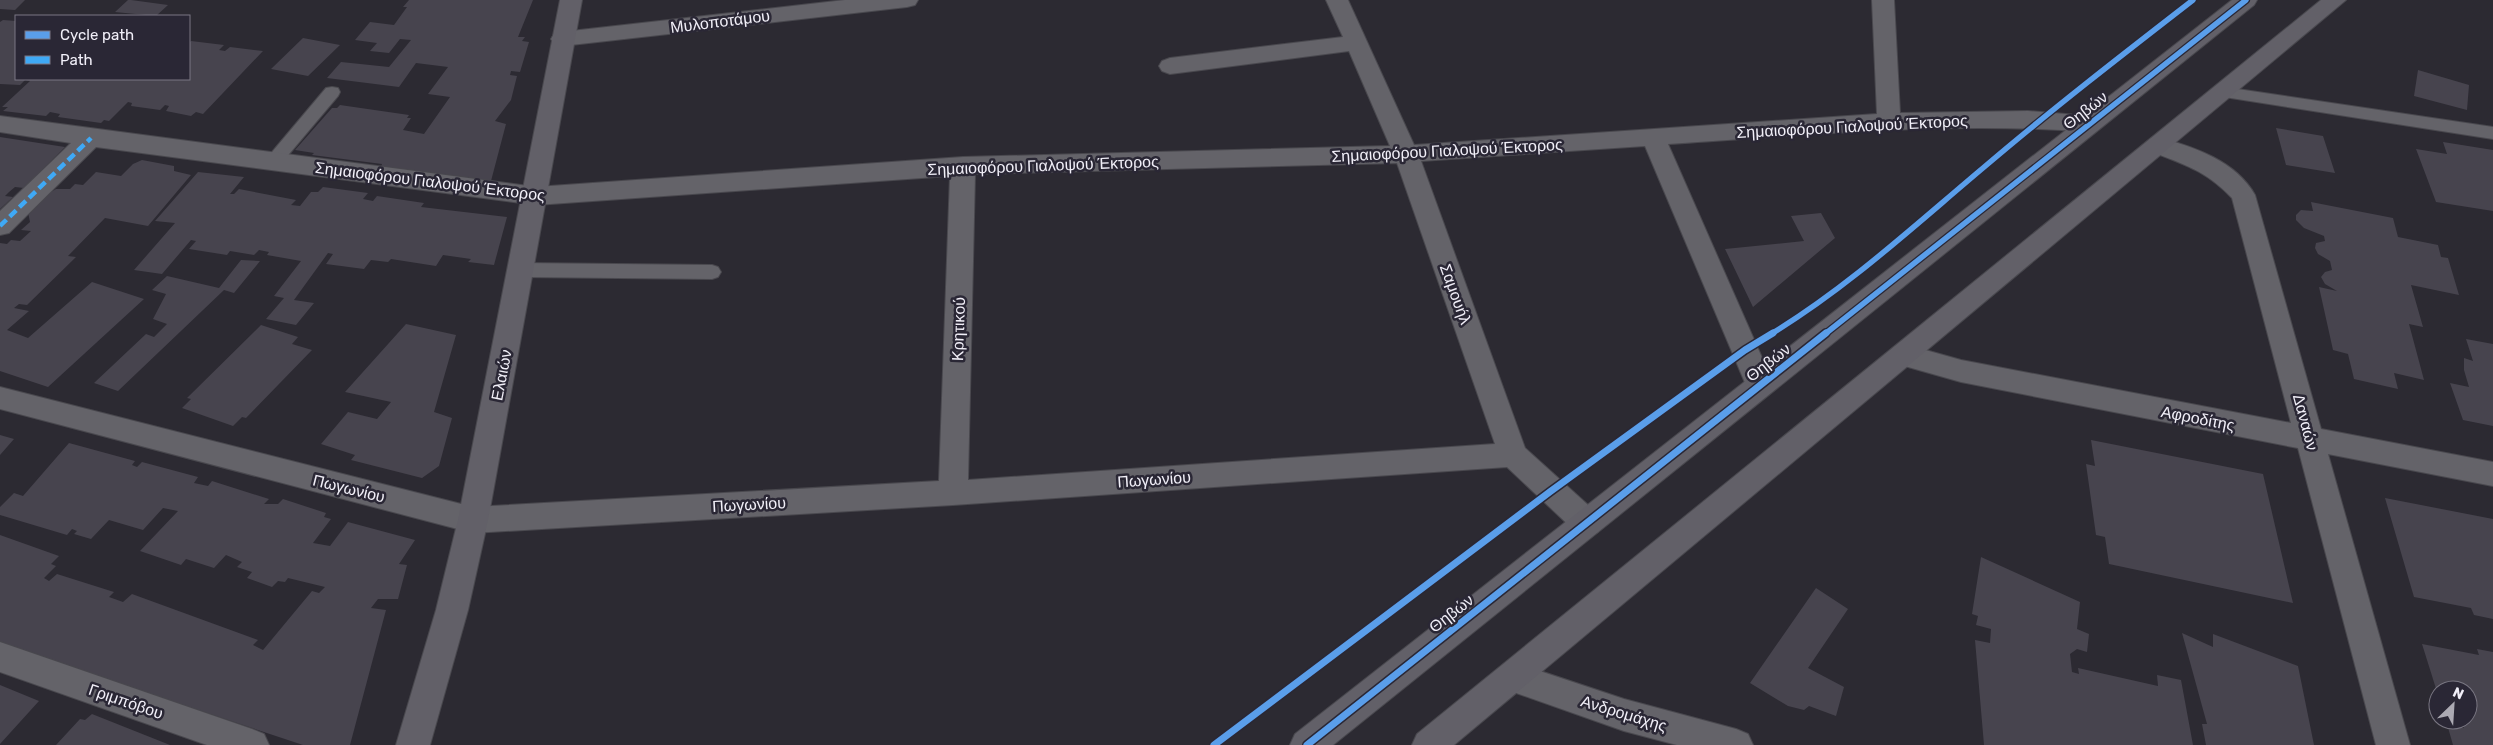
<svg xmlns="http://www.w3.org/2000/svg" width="2493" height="745" font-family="Rubik,sans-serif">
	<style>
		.building { fill: #47444e }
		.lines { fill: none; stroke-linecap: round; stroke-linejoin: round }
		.lane-casing { stroke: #49484e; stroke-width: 2 }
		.street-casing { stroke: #49484e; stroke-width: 2 }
		.secondary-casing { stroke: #49484e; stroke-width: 2 }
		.lane { fill: #646369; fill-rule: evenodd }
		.street { fill: #646369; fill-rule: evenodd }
		.secondary { fill: #626068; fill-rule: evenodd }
		.quiet { stroke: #3fa9f5; stroke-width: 4.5; stroke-dasharray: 9 4.5; stroke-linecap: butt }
		.cycleway-far1-casing { stroke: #2a2735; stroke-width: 8 }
		.cycleway-casing { stroke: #2a2735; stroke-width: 10 }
		.cycleway-far1 { stroke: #5a9eea; stroke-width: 5.5 }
		.cycleway { stroke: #5a9eea; stroke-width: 7 }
		.labels { text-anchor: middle; stroke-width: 5; stroke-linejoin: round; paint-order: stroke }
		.street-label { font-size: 16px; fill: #f1eff8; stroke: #2a2735 }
	</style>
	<rect width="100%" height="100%" fill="#2c2a32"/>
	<path class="building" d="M0,0H25L15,10L0,9Z
		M128,0H131L168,5L156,16L115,12Z
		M409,0H533L518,37H525L522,41L529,42L520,72L511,71L510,75L517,76L511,100L495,121L506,124L491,181L486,184L381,167L382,164L312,155L314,153L295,150L332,108H337L340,105L409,115L407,118H411L403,130L424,134L450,97L428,94L448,67L416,63L399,87L327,78L341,62L389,67L411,40L400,39L389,53L370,51L377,43L355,40L370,22L394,25L407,7H403Z
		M3,20L16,21V79H189V43L191,41L224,45L219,50L225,51L230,47L263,51L203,114L196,112L191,116L166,111L169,106L165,105L160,110L131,106L132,103L128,102L109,121L104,120L101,123L58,117L60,114L50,112L46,116L3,111L8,107H2L30,81L25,80L20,85L0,84V22Z
		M303,38L340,45L308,76L271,69Z
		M2418,70L2469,85L2467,110L2414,96Z
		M2276,128L2323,136L2335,173L2286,165Z
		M0,137L65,147L24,188L15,187L9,192L5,196L13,197L0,209Z
		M2443,142L2493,150V211L2436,202L2416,149L2447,154Z
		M142,160L174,166V171L191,175L148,226L105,218L68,256L76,257L27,305L19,304L14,308L29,311L7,330L28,338L92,282L144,299L48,387L0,371V243L7,244L11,240L20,241L31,231L21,230L30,222L28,212L41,198L56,189H70L75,184L83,185L96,172L121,176L133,164Z
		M198,172L244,177L230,194H234L239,189L296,200L291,205L300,206L311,192H318L323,187L368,193L363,199L373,201L377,196L424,203L421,207L507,217L494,265L468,262L471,259L443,255L436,266L391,259L388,262L371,260L364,269L326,264L333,254L328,253L294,300L314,303L296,325L266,319L284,298L274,296L301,261L267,255L269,252L259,250L254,255L230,251L227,255L189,249L196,241L191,240L162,274L134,270L175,223L155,221Z
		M2311,202L2393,218L2398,237L2438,245L2441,257L2448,258L2459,295L2411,285L2423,327L2409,324L2424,380L2394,373L2398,389L2354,379L2348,354L2333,350L2319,287L2337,291L2325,284L2321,277L2325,272L2332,270L2330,261L2318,254L2315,248L2316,243L2325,241L2324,236L2304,228L2296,220V215L2301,210L2313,211Z
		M1821,213L1835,238L1753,307L1725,249L1804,241L1791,216Z
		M241,260L260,261L234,293L224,290L118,391L94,383L146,334L154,337L167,324L153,319L166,294L152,290L167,276L219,288Z
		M406,324L456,335L434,412L452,418L439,466L422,478L351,460L355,455L321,444L348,412L377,419L391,402L345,392Z
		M261,325L298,337L292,344L312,350L246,418L242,417L233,426L182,408L191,399L187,398Z
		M2466,339L2493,344V426L2463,420L2450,383L2469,387L2464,370V358L2473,361Z
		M0,435L14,439L0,455Z
		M2091,440L2263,474L2293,603L2109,564L2105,537L2096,535L2086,464L2095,466Z
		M69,443L135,461L132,465L137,467L142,462L198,477L194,483L208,486L212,481L269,499L264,504H278L283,499L326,513L324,517L331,519L313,543L330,546L348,522L415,540L399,564L407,565L398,599H378L371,608L386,610L350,745H303L0,644V535L59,556L51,564L56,566L44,578L49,581L57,574L114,592L109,597L123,602L132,594L258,640L253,645L263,650L312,591L319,593L325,587L288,578L285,582L278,581L272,587L247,578L252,572L237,567L242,562L226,555L214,568L186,559L181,565L140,551L178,511L163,508L143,530L109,520L91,539L74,534L77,531L72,529L67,535L0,515V507L14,493L23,496Z
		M2385,498L2493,519V619L2474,615L2471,608L2414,597Z
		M1981,557L2080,602L2077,629L2089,634L2087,652L2077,649L2070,654L2072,672L2079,674L2078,668L2158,686L2157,675L2181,680L2193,745H1984L1975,640L1990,643L1991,629L1976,625L1978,616L1972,614Z
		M1816,588L1848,609L1808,668L1844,687L1836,716L1809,706L1804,710L1788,706L1750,683Z
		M2182,633L2213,647V634L2298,666L2314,745H2206L2202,724H2207Z
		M2422,644L2479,655L2477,649L2493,652V745H2453L2447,724L2464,728L2462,720H2468V690H2438V695Z
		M0,685L39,701L0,744Z
		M92,714L170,745H56L80,719L85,720Z"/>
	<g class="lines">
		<defs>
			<path id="lane" d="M332,87L338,88L340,92L338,96L279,166H267L265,162L267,158L326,88Z
				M2224,87L2493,127V139L2218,96L2216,92L2218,88Z
				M522,263L712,265L718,267L721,272L718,277L712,279L522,277L516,275L513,270L516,265Z"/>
			<path id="street" d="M845,0H918L915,5L907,7L562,46L554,44L551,39L554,34L562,32Z
				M1326,0H1348L1414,145L1877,114L1872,0H1894L1900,113L2028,111L2090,116L2098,118L2102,124L2098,130L2090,132C1949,121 1809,135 1668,144L1774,385L1770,393L1760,396L1750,393L1746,385L1645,146L1421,161L1525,448L1598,514L1602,523L1598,532L1587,536L1576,532L1507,467L953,505L473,533L0,409V387L473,507L939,481L950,176L536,205L96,147L9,233L0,235V211L71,143L0,132V116L536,187L963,157L1390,146L1349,51L1170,74L1162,71L1159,66L1162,61L1170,58L1343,37ZM1397,163L1495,444L968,480L975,174Z
				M2158,137C2194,147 2236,161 2255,195L2321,429L2493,462V486L2328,454L2410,745H2376L2298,448L1961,382L1894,363L1890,355L1894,347L1904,344L1961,360L2291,423L2232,198C2205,170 2185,165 2150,151L2146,145L2150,139Z
				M0,642L252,729L264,734L269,745H207L0,672Z
				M1513,662L1624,699L1736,729L1748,734L1753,745H1677L1624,731L1502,688L1497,677L1502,666Z"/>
			<path id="secondary" d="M560,0H582L488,520L468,610L430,745H396L436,610L458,520Z
				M2232,0H2257L2254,5L1333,745H1290L1295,734Z
				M2321,0H2346L1454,745H1412L1417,734Z"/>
		</defs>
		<use href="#lane" class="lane-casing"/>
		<use href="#street" class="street-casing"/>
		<use href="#secondary" class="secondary-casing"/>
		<use href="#lane" class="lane"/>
		<use href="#street" class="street"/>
		<use href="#secondary" class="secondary"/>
		<path class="quiet" d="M0,226L91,138"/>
		<defs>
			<path id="cycleway-far1" d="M1771,334C1847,288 1914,226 1983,168C2051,110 2122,55 2193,0
				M1825,334L2246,0"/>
			<path id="cycleway" d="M1214,745L1551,491L1745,350L1773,333
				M1307,745L1826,333"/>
		</defs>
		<use href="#cycleway-far1" class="cycleway-far1-casing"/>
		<use href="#cycleway" class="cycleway-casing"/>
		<use href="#cycleway-far1" class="cycleway-far1"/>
		<use href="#cycleway" class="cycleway"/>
	</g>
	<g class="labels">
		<g class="street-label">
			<text transform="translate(720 21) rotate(-7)" y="6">Μυλοποτάμου</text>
			<text transform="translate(2085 110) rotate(-38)" y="6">Θηβών</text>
			<text transform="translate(1852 126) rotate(-3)" y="6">Σημαιοφόρου Γιαλοψού Έκτορος</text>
			<text transform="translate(1447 150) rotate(-3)" y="6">Σημαιοφόρου Γιαλοψού Έκτορος</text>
			<text transform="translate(1043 165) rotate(-2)" y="6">Σημαιοφόρου Γιαλοψού Έκτορος</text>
			<text transform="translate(430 181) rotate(7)" y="6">Σημαιοφόρου Γιαλοψού Έκτορος</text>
			<text transform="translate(1456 294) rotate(70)" y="6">Σαμουήλ</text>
			<text transform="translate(958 329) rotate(-88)" y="6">Κρητικού</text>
			<text transform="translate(1768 362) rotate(-38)" y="6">Θηβών</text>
			<text transform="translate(501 375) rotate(-79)" y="6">Ελαιών</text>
			<text transform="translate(2198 418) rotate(11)" y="6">Αφροδίτης</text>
			<text transform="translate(2306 422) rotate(75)" y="6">Δαναών</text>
			<text transform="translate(1154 479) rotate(-4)" y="6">Πωγωνίου</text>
			<text transform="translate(349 488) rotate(14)" y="6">Πωγωνίου</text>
			<text transform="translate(749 504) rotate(-3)" y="6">Πωγωνίου</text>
			<text transform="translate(1451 613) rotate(-38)" y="6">Θηβών</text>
			<text transform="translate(126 701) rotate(19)" y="6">Γριμπόβου</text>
			<text transform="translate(1624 713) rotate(17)" y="6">Ανδρομάχης</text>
		</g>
	</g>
	<rect x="15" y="15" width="175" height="65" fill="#2a2735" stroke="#7a7783"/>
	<rect x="25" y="31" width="25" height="8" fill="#5a9eea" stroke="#7a7783"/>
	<text x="60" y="40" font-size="15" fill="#f1eff8">Cycle path</text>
	<rect x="25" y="56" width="25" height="8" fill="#3fa9f5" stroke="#7a7783"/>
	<text x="60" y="65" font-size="15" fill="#f1eff8">Path</text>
	<g transform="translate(2453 705) rotate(25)"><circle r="24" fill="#2a2735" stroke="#7a7783"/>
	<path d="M0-4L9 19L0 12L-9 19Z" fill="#acaab3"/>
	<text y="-8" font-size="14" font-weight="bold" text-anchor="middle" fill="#f1eff8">N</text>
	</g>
</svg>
